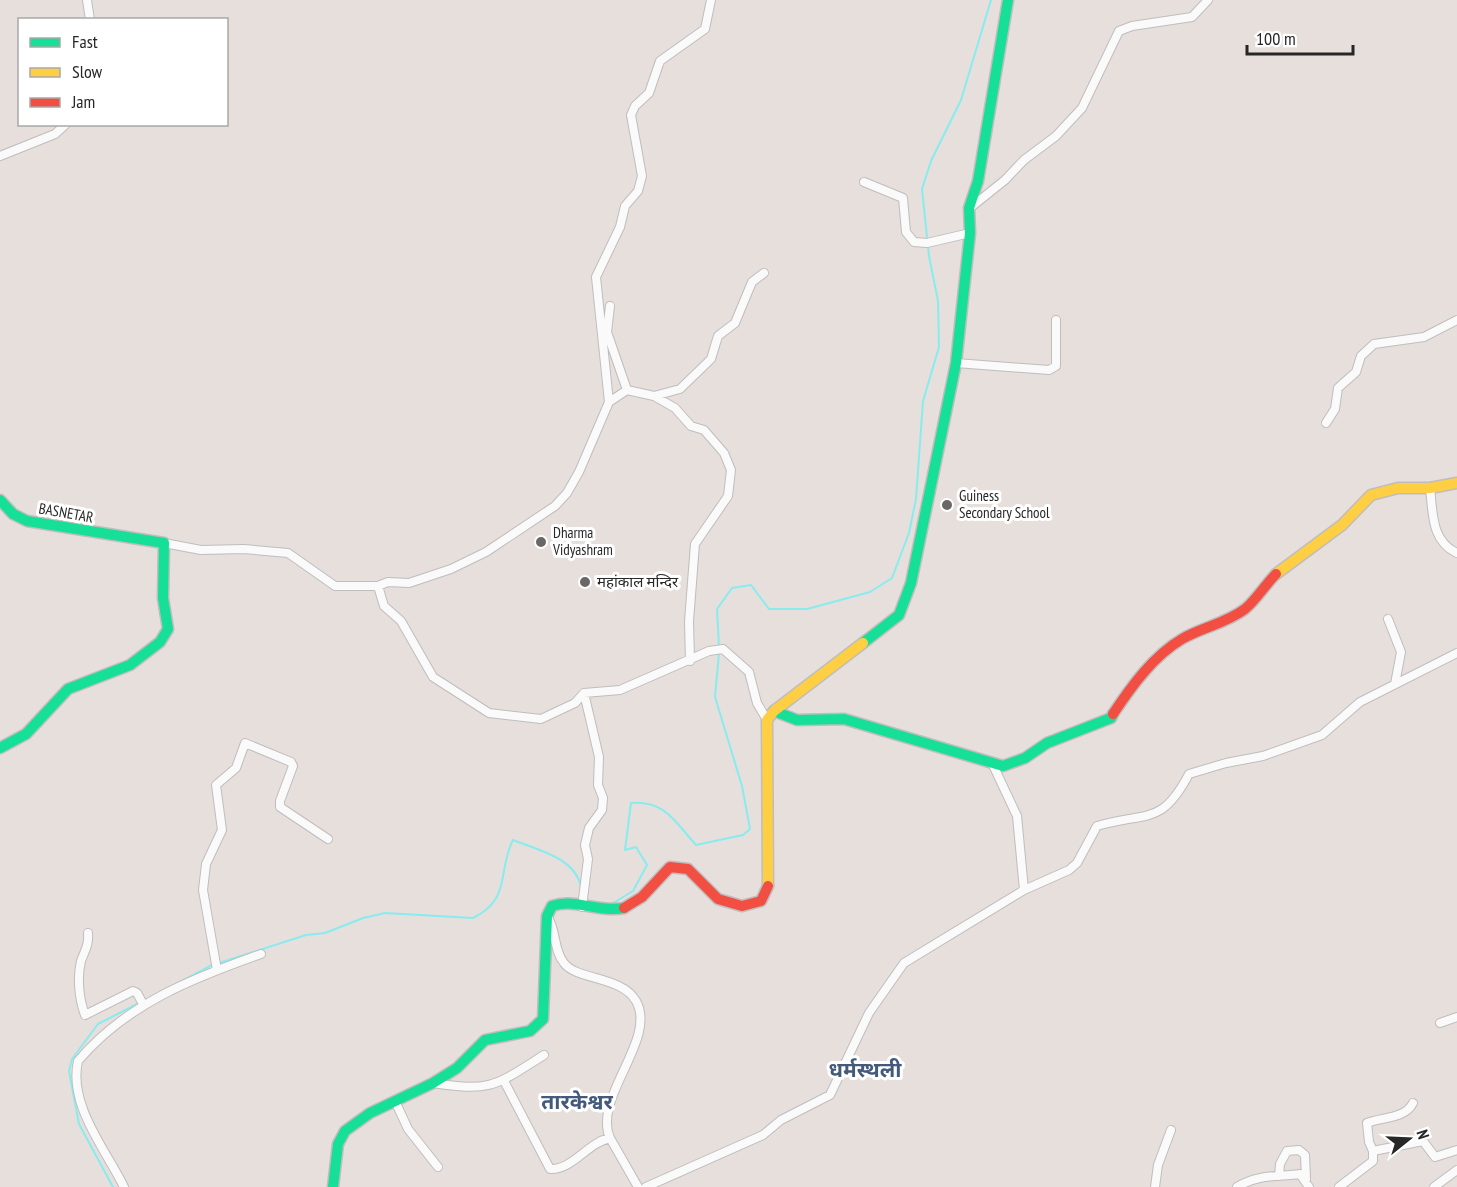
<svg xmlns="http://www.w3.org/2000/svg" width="1457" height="1187" font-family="'PT Sans Narrow','Noto Sans Devanagari',sans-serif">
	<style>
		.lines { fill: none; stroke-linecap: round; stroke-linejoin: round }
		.stream { stroke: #88ecef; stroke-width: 2 }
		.street-casing { stroke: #bfbdbe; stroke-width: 10 }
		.fast-casing { stroke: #bfbdbe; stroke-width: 13 }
		.slow-casing { stroke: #bfbdbe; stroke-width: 13 }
		.jam-casing { stroke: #bfbdbe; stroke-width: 13 }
		.street { stroke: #fbfafa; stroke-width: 8 }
		.fast { stroke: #16e098; stroke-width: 10 }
		.slow { stroke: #ffcf43; stroke-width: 10 }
		.jam { stroke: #f24e42; stroke-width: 10 }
		.poi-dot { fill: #6a6766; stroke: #fff; stroke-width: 2 }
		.labels { text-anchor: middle; stroke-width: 6; stroke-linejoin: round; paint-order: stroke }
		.poi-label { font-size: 15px; fill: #272727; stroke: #fff; text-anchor: start }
		.street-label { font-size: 15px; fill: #272727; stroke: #fff }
		.district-label { font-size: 21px; font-weight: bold; fill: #445a7a; stroke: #fff }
	</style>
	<rect width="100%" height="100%" fill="#e6dfdb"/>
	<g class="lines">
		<path class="stream" d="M719,647L717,609L732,588L751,585L769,609H807L870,592L892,578L909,533L916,499L923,401L939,347L938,301L929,256L922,189L931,161L961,100L991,0
			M585,900L596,904
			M610,905L633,891L647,865L636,847L625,850L631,803C665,800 675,822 696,845L743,835L750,829L742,786L715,697L719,653
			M219,963L306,935L325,933L363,918L385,913L473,918C512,899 497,871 513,840C537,850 574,857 581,886
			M163,991L214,964
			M144,1001L158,993
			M113,1187L79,1124L69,1071L72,1059L98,1024L139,1003"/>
		<defs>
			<path id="street" d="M87,0L90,20
				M0,156L55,134L66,124
				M864,182L903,198L906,232L914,242L927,243L970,233
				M970,208L1005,180L1024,160L1056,136L1082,108L1119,31L1132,26L1192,17L1208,0
				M610,306L607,332L627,390
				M956,363L1049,370L1056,366V320
				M654,396L675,408L691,426L704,430L724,453L731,470L728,496L695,544L689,621L690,661
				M609,402L596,277L620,227L625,206L638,191L642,176L631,115L635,106L649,93L660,61L705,29L711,0
				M1326,423L1335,409L1338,388L1356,372L1361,356L1374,344L1424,337L1457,320
				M1430,488C1433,513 1431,541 1457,553
				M164,543L201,550L244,549L288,553L335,586H378L388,582L409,583L451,569L486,552L555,506L567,493L579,472L609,402L627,390L654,396L680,389L711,359L718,336L735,323L752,282L764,273
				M378,586L384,606L401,621L433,677L489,713L541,719L575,703L584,693L620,690L709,651L723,649L749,672L757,703L767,720
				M1388,619L1401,652L1395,684
				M1024,890L1069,870L1077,863L1097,826C1147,811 1161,827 1189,774L1226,763L1263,756L1322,735L1360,702L1457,653
				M582,907L588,859L585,845L589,828L602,810L603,798L598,785L599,757L584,693
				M547,916C557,930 553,950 564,963C576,980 622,976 636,1001C658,1039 592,1098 610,1138
				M88,933C89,945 85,950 81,961C77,978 79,999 85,1015L133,991L137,993L143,1004
				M217,970L203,890L206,864L222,830L216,785L236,768L245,743L291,762L293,766L280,801V807L328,839
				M1440,1023L1457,1017
				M504,1081L550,1169C573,1170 587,1143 610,1138L638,1187
				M433,1083C491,1092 495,1086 544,1055
				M395,1101L408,1129L438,1167
				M1413,1103C1405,1119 1382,1117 1367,1123L1369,1142L1373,1151L1423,1141L1435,1157L1457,1150
				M1279,1176L1280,1164L1287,1151L1299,1150L1305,1155L1306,1179
				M124,1187C106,1150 68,1105 78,1061C126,1004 193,978 261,954
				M646,1187L763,1135L781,1120L830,1095L869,1013L904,963L1024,890L1017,816L993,765
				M1155,1187L1158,1165L1171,1130
				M1237,1187C1258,1174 1277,1177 1300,1174L1309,1187
				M1339,1187L1373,1161V1151
				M1434,1187L1457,1170"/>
			<path id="fast" d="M0,500L13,514L27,521L164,543L163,598L168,629L160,642L130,665L68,689L26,734L0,748
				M863,643L899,615L911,583L956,363L970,233L969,208L978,181L1008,0
				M774,711L797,720L844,719L1003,766L1025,758L1047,743L1111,718L1113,714
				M333,1187L338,1144L345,1131L370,1113L433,1083L457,1068L485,1040L530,1031L543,1019L547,916L552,906C575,898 600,913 624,908"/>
			<path id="slow" d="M1276,574L1342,525L1371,495L1398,488H1430L1457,483
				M768,886L767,720L774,711L863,643"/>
			<path id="jam" d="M1113,714C1131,687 1153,656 1182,639C1202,627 1225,624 1245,609C1256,600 1265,585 1276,574
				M624,908L642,897L670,867L688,869L718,899L742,906L761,901L768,886"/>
		</defs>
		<use href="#street" class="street-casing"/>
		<use href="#fast" class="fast-casing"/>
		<use href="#slow" class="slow-casing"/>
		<use href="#jam" class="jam-casing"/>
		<use href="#street" class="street"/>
		<use href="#fast" class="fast"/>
		<use href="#slow" class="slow"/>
		<use href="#jam" class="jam"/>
	</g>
	<g class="poi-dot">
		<circle cx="947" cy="505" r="6"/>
		<circle cx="541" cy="542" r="6"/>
		<circle cx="585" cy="582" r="6"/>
	</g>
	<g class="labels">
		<g class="poi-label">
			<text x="959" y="501">Guiness<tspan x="959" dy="17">Secondary School</tspan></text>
			<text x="553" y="538">Dharma<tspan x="553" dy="17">Vidyashram</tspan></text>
			<text x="597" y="587">महांकाल मन्दिर</text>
		</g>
		<g class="street-label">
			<text transform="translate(66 513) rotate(10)" y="5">BASNETAR</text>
		</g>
		<g class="district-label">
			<text x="865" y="1077">धर्मस्थली</text>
			<text x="577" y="1109">तारकेश्वर</text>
		</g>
	</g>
	<rect x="18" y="18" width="210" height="108" fill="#ffffff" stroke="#a9a9a9" stroke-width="1.5"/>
	<rect x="30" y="38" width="30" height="9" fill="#16e098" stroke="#a9a9a9" stroke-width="1.5"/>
	<text x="72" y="48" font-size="18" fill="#272727">Fast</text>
	<rect x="30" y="68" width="30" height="9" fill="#ffcf43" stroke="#a9a9a9" stroke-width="1.5"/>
	<text x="72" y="78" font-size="18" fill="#272727">Slow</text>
	<rect x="30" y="98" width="30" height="9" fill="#f24e42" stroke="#a9a9a9" stroke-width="1.5"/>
	<text x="72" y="108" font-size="18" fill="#272727">Jam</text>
	<g transform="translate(1409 1139) rotate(72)" stroke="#ffffff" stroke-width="4.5" paint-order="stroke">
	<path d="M0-4.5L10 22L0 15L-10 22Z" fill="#272727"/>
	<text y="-9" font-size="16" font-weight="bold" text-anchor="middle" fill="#272727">N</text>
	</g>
	<path d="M1247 45v9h106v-9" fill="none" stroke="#272727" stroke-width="3"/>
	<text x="1256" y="45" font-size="18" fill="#272727" stroke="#ffffff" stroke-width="4.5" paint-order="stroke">100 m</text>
</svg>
